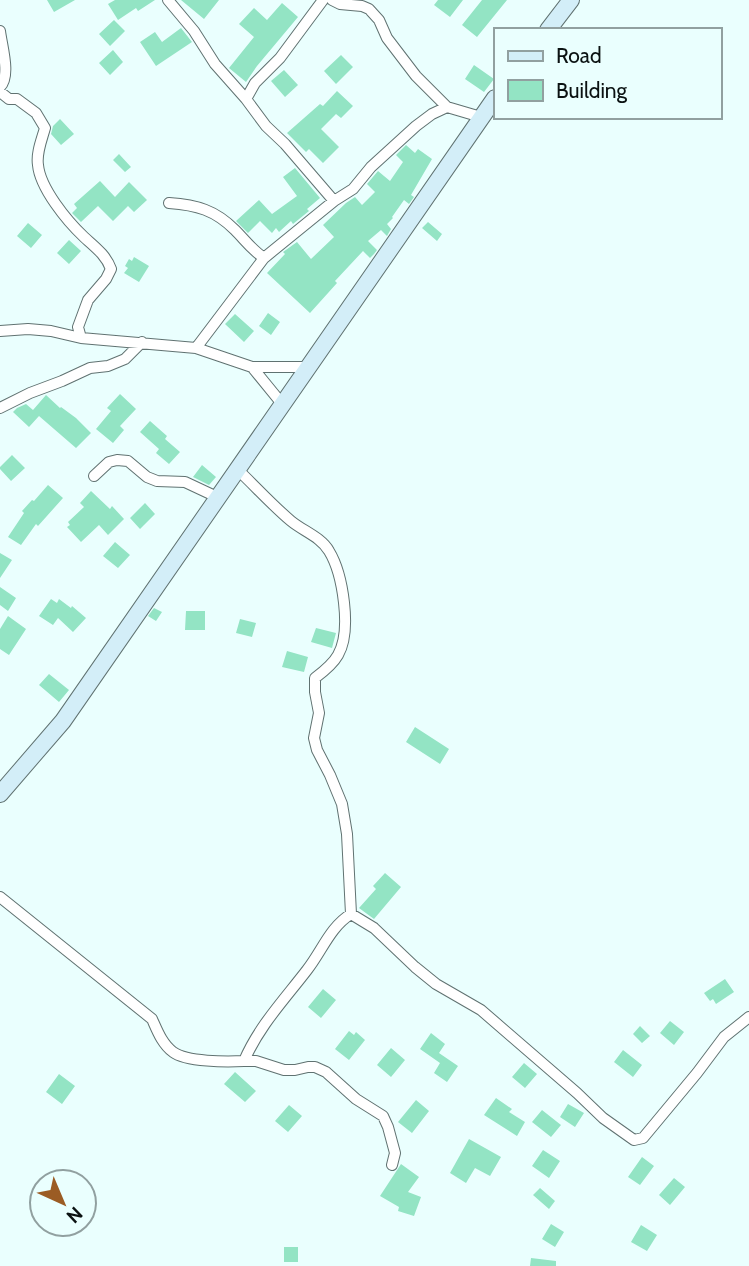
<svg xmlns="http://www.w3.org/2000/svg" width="749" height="1266" font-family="Cabin,sans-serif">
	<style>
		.building { fill: #93e4c4 }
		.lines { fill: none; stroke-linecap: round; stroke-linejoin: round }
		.street-casing { stroke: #607271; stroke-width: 12 }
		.secondary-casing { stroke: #607271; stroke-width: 18 }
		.street { stroke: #fff; stroke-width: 10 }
		.secondary { stroke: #d3eef8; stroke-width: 16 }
	</style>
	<rect width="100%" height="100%" fill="#eafffe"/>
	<path class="building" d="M47,0H75L54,12Z
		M115,0H155L138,11L136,8L118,20L108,4Z
		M181,0H219L204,19Z
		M438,0H463L450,17L434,5Z
		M482,0H507L477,37L462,25Z
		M282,3L298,17L257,66L246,82L229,68L254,37L239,24L254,8L267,20Z
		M114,20L125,31L110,46L99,34Z
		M181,28L192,42L156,66L140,42L155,32L162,42Z
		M113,50L123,62L110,75L99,63Z
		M341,55L353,67L336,84L324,71Z
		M474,65L494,79L484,92L465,79Z
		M284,70L298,85L285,97L271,81Z
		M337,91L353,106L341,118L336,114L321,129L339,147L323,163L309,149L306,152L287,133L320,104L323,106Z
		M60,119L74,134L61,145L51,134L53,126Z
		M406,145L415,153L418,149L432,159L411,195L414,197L409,204L404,200L392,217L393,218L387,224L391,229L387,236L381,230L368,241L377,250L374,254L370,258L363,251L335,281L337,283L310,313L267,273L285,254L283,252L297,242L311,259L334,237L323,225L346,203L355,197L362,205L375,192L367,184L378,171L390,181L403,162L396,155Z
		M119,154L131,167L125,172L113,160Z
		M295,168L320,198L307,209L309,211L293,224L291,221L279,232L276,228L272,233L260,221L248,233L236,221L259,200L272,214L297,196L283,177Z
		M100,181L115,197L129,182L147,200L134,212L128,206L113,221L98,206L81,222L72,213L77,208L74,204Z
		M428,222L442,234L437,241L422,228Z
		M28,223L42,235L31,248L17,236Z
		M69,240L81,251L69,264L57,253Z
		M134,257L149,266L139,282L124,273L128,268L125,266L129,259L132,261Z
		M268,313L280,322L271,335L259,326Z
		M235,314L254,331L244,342L225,324Z
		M120,394L136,409L120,426L124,430L113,443L96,429L111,411L107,408Z
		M46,395L60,408L61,407L76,418L91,433L76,448L39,416L29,427L13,412L17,408L26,404L33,410Z
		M150,421L167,436L165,439L180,452L169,464L156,453L159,449L140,432Z
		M12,455L25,468L11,481L0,469V467Z
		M202,465L216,477L209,485L193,477Z
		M48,485L63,498L38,526L36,524L21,545L8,537L24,513L22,511L32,500L34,501Z
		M91,491L110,509L112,506L124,519L108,535L99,525L81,542L67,527L70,525L68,522L84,507L80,503Z
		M145,503L155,514L140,529L130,518Z
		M115,542L130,555L118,568L103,556Z
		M0,553L12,560L0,578Z
		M0,587L16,598L8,611L0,605Z
		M51,599L57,603L59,599L71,608L72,606L86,618L73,632L58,618L53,625L39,616Z
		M154,608L162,612L156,621L148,616Z
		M186,611H205V630H185Z
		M8,616L26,629L9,655L0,649V629Z
		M240,619L256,623L252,637L236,633Z
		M316,628L336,633L332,648L311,642Z
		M287,651L308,657L304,672L282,667Z
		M49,674L69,690L59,702L39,685Z
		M415,727L449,749L440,764L406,742Z
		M385,873L401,887L374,919L359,908L376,889L373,886Z
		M725,979L734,992L716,1004L713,999L710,1001L704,993Z
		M323,989L336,1000L321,1018L308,1007Z
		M670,1021L684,1032L674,1045L660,1033Z
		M640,1026L650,1036L642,1043L633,1034Z
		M349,1031L354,1035L356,1032L365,1040L349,1060L335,1049Z
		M431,1033L445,1044L439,1053L458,1066L447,1082L434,1073L440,1063L420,1049Z
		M391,1048L405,1060L391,1077L377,1065Z
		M623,1050L642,1065L633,1077L614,1062Z
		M524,1063L537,1074L525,1088L512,1077Z
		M235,1072L256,1091L245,1102L224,1084Z
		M59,1074L75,1086L62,1104L46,1092Z
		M496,1098L512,1109L509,1112L525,1122L517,1136L484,1115Z
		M416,1100L429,1111L412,1133L398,1122Z
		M568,1104L584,1113L575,1127L560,1117Z
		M289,1105L302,1116L288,1132L275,1121Z
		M542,1110L561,1125L551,1137L532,1122Z
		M469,1139L501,1157L490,1176L475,1168L466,1183L450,1173Z
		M543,1150L560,1161L549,1178L532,1166Z
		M642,1157L654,1166L640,1185L628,1177Z
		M401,1164L419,1177L408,1192L421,1197L414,1216L398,1211L399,1207L380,1196Z
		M674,1178L685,1187L670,1205L659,1195Z
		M540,1188L555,1201L549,1209L533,1195Z
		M551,1224L564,1232L555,1247L542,1239Z
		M641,1225L657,1235L647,1251L631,1242Z
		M284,1247H298V1262H284Z
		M531,1258L556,1261V1266H530Z"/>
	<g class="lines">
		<defs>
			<path id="street" d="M168,0L194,31L215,64L246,99
				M323,0L280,58L255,83L246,99L266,126L285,144L334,201
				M332,0L340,4L362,6L369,9L379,20L387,38L416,76L447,107L481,117
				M0,31C2,47 11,76 0,87
				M0,92L9,99H17L36,113L45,128C42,139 36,153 38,165C40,188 67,221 84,237C95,247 106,255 111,269L106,279L88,300L78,327L81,338
				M169,203C197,205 215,210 235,230C245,240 252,250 264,258
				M0,331L28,329L51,331L81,338L196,348L252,367H309
				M196,348L264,258L334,201L353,189L371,167L416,126L432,114L447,107
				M252,367L283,405
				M0,408L30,393L62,381L90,368L108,366L125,359L142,342
				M237,469C255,486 272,505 291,521C303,531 321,537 329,551C343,574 352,631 338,655C333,664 323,672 315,678V692L319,713L314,738L317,750L330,775L342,804L347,834L351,914
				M94,476L109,462L117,460L128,461L147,477L157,481L185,482L217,497
				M0,897L152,1019C157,1030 162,1044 173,1052C186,1062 227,1062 244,1061C259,1026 284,1000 307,970C322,951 330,927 351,914L374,928L415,967L436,984L481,1010L577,1093L603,1118L634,1140L643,1138L697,1073L724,1037L749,1017
				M244,1061H256L284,1070H295L308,1067H315L326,1072L356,1099L383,1116L388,1127L395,1153L392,1165"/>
			<path id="secondary" d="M548,30L571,0
				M0,794L63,721L495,98"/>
		</defs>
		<use href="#street" class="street-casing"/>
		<use href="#secondary" class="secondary-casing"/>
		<use href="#street" class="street"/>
		<use href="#secondary" class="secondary"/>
	</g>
	<rect x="494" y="28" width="228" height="91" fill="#eafffe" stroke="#91a0a0" stroke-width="2"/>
	<rect x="508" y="51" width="35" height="10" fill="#d3eef8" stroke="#91a0a0" stroke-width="2"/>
	<text x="556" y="63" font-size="21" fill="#0b1212">Road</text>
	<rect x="508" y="80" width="35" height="21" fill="#93e4c4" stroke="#91a0a0" stroke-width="2"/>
	<text x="556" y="98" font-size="21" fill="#0b1212">Building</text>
	<g transform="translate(63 1203) rotate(136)"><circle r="33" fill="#eafffe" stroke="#91a0a0" stroke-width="2"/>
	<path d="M0-5L12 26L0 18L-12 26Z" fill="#9b5c24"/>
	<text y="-10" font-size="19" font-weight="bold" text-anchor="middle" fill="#0b1212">N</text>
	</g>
</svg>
